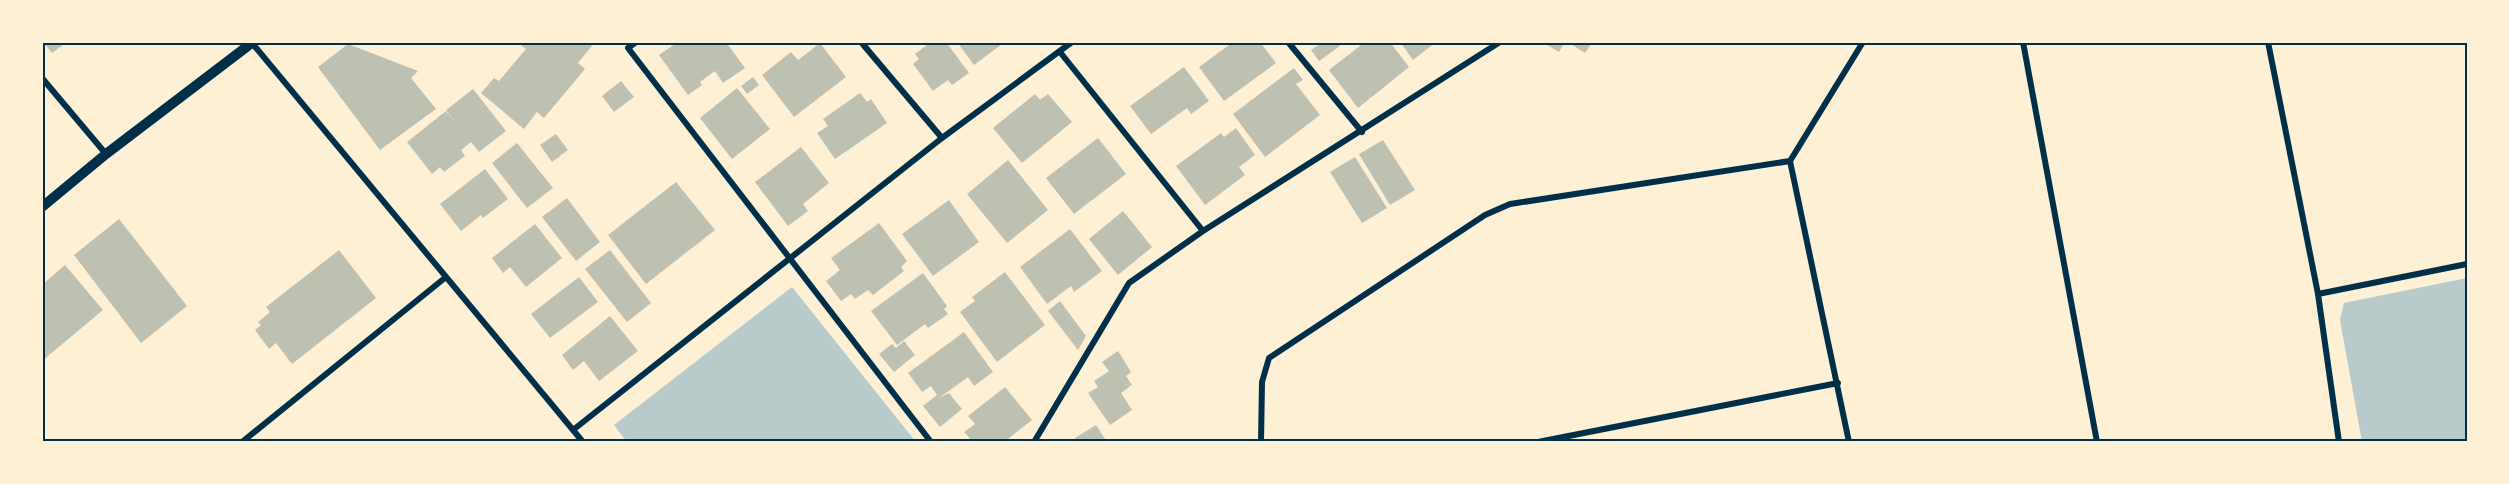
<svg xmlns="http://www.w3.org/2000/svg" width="2509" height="484" font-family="'Work Sans',sans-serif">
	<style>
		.green { fill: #b9caca }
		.building { fill: #bec0b2 }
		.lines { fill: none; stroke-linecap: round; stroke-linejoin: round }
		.minor { stroke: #003049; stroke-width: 6 }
		.tertiary { stroke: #003049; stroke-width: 10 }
		.neatline { fill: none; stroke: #003049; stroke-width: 2 }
	</style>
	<rect width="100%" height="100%" fill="#fdf0d5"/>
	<path class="green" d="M2467,278V442H2362L2340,320L2344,303Z
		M792,287L916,442H627L614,425Z"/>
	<path class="building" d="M43,42H67L52,53Z
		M524,42H595L578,63L585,69L544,118L537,112L524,129L481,93L494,78L499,81L526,49L521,45Z
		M678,42H726L745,68L723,83L715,71L700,82L702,85L688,95L659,55Z
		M931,42H946L969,73L952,85L948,80L933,91L913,64L919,59L915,54Z
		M957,42H1005L974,65Z
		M1233,42H1260L1276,63L1224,101L1199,67Z
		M1323,42H1338L1340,46L1319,61L1311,50Z
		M1365,42H1390L1409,67L1358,108L1329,70Z
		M1400,42H1436L1413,60Z
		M1542,42H1565L1559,52Z
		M1568,42H1592L1585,53Z
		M820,43L846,77L794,117L762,75L791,52L798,60Z
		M348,44L418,71L411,78L436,109L380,150L318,67Z
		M1184,67L1209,101L1191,114L1187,108L1151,134L1130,106Z
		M1294,68L1303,80L1296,84L1320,115L1265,157L1233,114Z
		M753,77L759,85L747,94L741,86Z
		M621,81L634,97L614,112L602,96Z
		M737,88L770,129L732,159L700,118Z
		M473,89L506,131L479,152L471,142L461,150L465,156L444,172L440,167L432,174L407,142L446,111L458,125L446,110Z
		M860,93L867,102L871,99L887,123L835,159L817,133L828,126L823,119Z
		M1035,94L1040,100L1048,94L1072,122L1022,163L993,128Z
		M1236,128L1255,155L1239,167L1245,175L1205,205L1176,166L1221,133L1224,137Z
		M556,134L568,150L552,162L540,145Z
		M1098,138L1126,174L1074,214L1046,178Z
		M1383,140L1415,190L1390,205L1359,154Z
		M517,143L553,188L527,208L492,163Z
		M801,147L829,183L803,204L808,211L788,226L755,182Z
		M1355,157L1387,208L1362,223L1330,172Z
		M1008,160L1048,210L1007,243L967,194Z
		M485,169L508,199L483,218L481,215L461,231L440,204Z
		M676,182L715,230L646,284L608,235Z
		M567,198L600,242L576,261L542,217Z
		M949,200L979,242L933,276L902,234Z
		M1123,211L1152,247L1118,275L1089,239Z
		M119,219L187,306L141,343L74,255Z
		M879,223L907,261L901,267L904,271L873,295L868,290L855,299L851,294L841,301L826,281L840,270L831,258Z
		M535,224L562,258L526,287L510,267L503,273L492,258Z
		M1070,229L1102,271L1074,292L1071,286L1047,304L1020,267Z
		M339,250L376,298L292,364L276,343L269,349L255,330L261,325L258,322L270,312L266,307Z
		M610,250L651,303L627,322L585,269Z
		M65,265L103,310L42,361V285Z
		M1005,272L1045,325L997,362L960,312L975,301L972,297Z
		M923,273L947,306L944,309L948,314L928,328L925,324L897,345L871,311Z
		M579,277L598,302L550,338L531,314Z
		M1060,301L1086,336L1078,350L1048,311Z
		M610,316L638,351L599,381L584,361L573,370L562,355Z
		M964,332L993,372L974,386L968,377L939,398L949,393L962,409L940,427L923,406L937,395L931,386L922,392L908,373Z
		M904,341L915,355L894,372L879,354L892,344L896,348Z
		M1118,351L1131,372L1126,376L1132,385L1121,393L1132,410L1110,425L1088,393L1098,387L1094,381L1109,371L1102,362Z
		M1005,387L1032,420L1004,442H973L964,432L975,424L968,416Z
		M1096,425L1107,442H1077L1075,438Z"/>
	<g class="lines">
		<path class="minor" d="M636,42L628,48L931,442
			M861,42L942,138
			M1288,42L1362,132
			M2023,42L2097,442
			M2268,42L2318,294L2339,442
			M252,43L583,442
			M1060,52L1203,231
			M42,78L106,154
			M2318,294L2467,264
			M573,430L942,138L1072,42
			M242,442L446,277
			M1034,442L1129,283L1203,231L1500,42
			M1261,442L1262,382L1269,358L1485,215L1510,204L1790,161
			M1538,442L1838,383
			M1849,442L1790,161L1863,42"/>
		<path class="tertiary" d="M42,207L106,154L253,42"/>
	</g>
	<rect width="2509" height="484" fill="none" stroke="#fdf0d5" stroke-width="87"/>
	<rect x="44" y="44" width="2422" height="396" class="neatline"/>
</svg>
